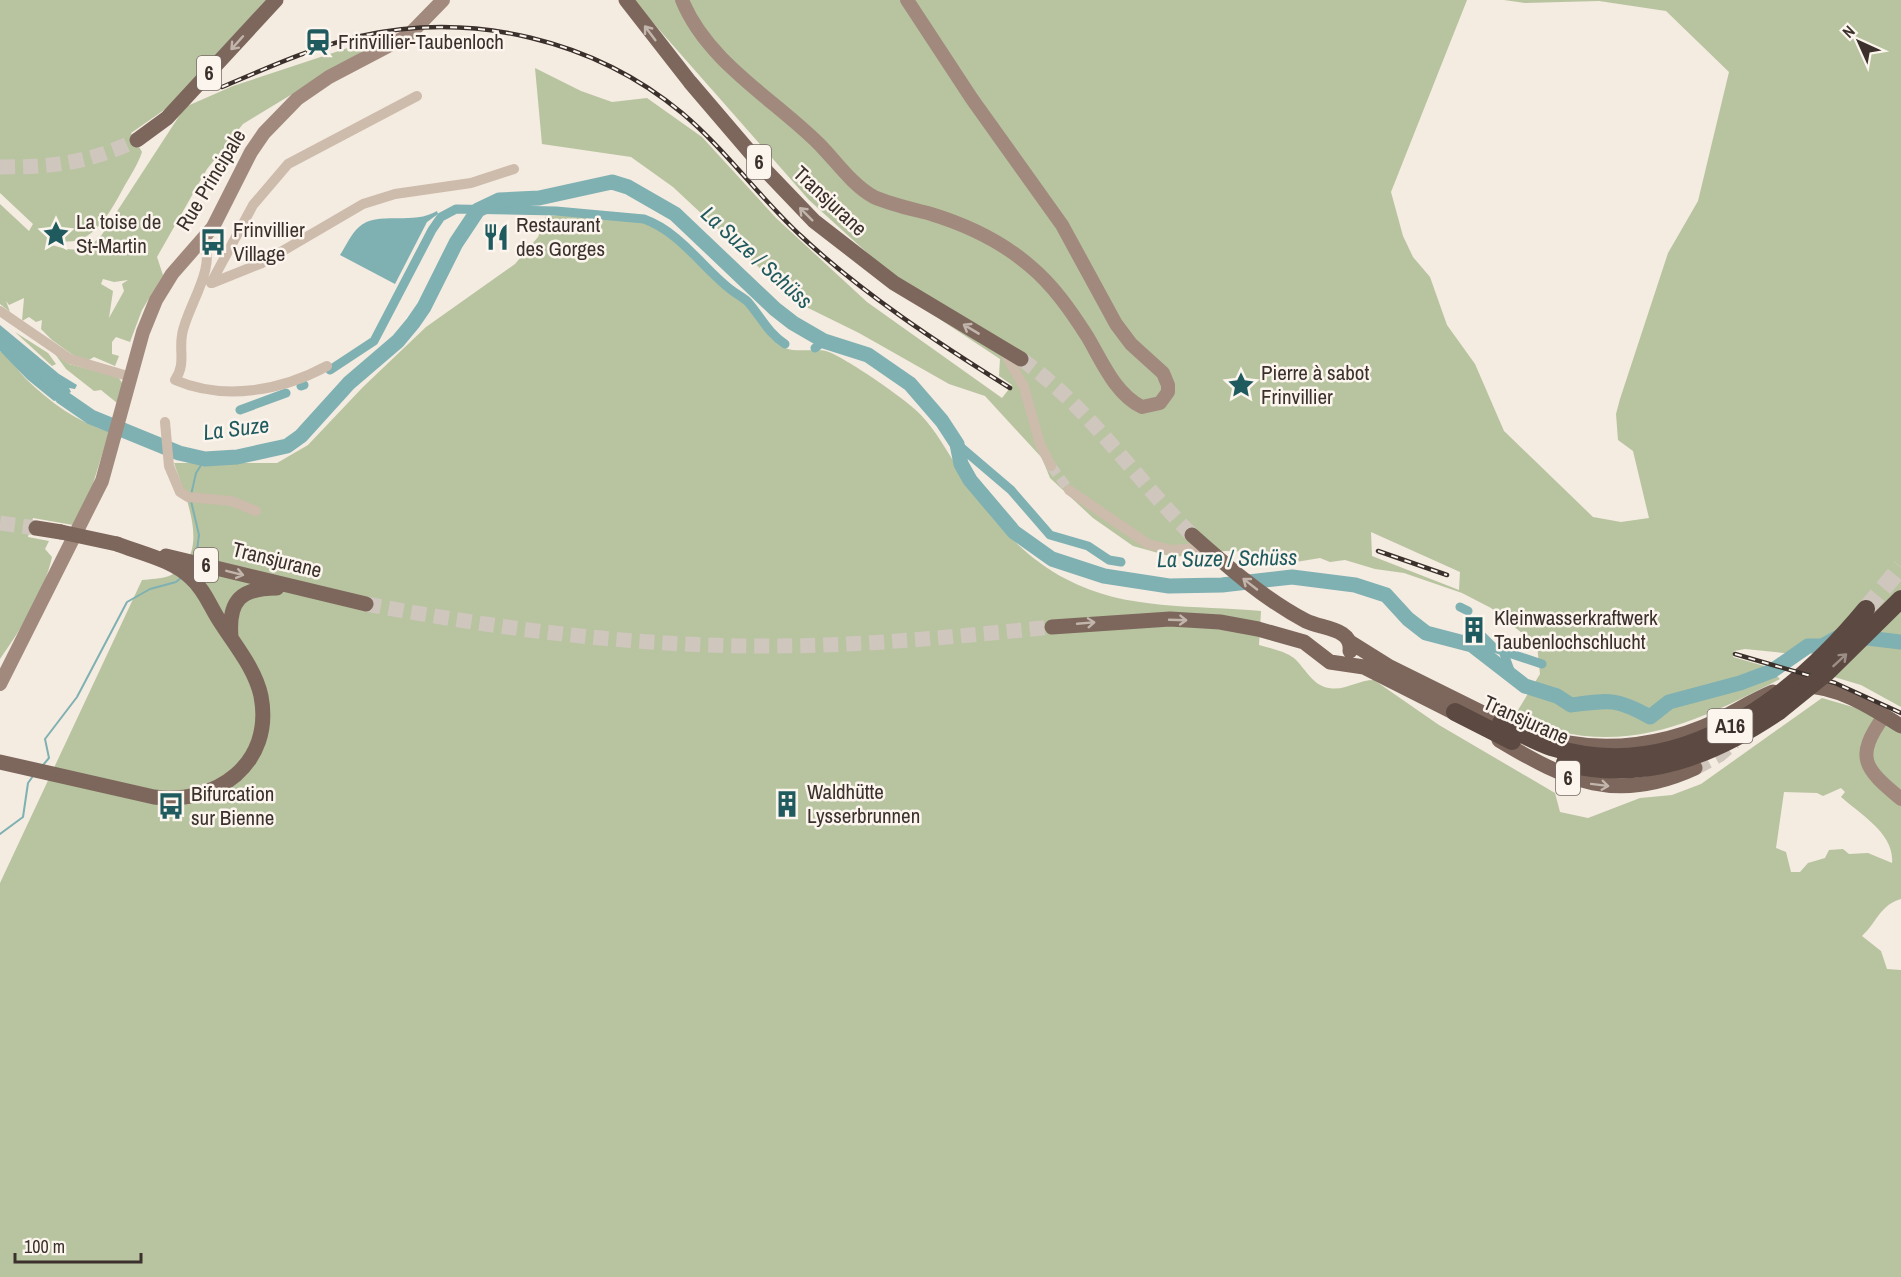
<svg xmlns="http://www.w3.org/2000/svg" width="1901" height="1277" font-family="'Archivo Narrow',sans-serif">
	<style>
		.green { fill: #b8c4a0; fill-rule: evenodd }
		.water { fill: #7fb0b2 }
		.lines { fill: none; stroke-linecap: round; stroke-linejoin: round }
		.stream { stroke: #7fb0b2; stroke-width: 2 }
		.canal { stroke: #7fb0b2; stroke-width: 9 }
		.river { stroke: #7fb0b2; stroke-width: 15 }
		.street-tunnel { stroke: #cfc6bd; stroke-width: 10; stroke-dasharray: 10 5; stroke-linecap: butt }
		.primary-tunnel { stroke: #cfc6bd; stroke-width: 15; stroke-dasharray: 15 8; stroke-linecap: butt }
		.highway-tunnel { stroke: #cfc6bd; stroke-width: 18; stroke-dasharray: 18 9; stroke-linecap: butt }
		.street { stroke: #cdbbac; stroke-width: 10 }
		.secondary { stroke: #a18a7d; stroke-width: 14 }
		.primary { stroke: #7d675c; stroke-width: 15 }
		.highway { stroke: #5c4a42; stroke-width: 18 }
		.rail-casing { stroke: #3b302b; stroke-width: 4.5 }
		.rail { stroke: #fbf5ee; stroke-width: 2; stroke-dasharray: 7; stroke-linecap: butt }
		.primary-bridge { stroke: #7d675c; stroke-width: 15 }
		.highway-bridge { stroke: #5c4a42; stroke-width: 18 }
		.oneway { stroke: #c2b5ac }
		.oneway2 { stroke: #9c8e87 }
		.labels { text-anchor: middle; stroke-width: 5; stroke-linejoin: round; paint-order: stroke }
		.shield { fill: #fbf5ee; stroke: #756b66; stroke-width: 1.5 }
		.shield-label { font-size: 20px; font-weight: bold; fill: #3b302b }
		.poi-label { font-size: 21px; fill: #3b302b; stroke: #fbf5ee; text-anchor: start }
		.street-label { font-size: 21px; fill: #3b302b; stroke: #fbf5ee }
		.water-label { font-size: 22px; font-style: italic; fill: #1f5a5e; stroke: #fbf5ee }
	</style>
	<rect width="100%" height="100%" fill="#f4ebe1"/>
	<path class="green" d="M0,0H266L167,108L131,133L142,152C138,164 131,175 125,185C110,212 91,252 54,239L52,245C72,252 86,252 101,236L185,107L233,86L363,43L365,50L243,124L207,169L157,257L163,275L142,310L130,342L116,337L112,342V354L119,356L115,366L94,357L84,363L52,340L41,329L42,320L36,322L29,317L22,321L24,298L9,305L6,301L10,312L0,304V204L29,231L33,224L0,193ZM103,279L114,282L128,280L122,284L124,291L109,318L113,291L101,284Z
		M633,0H1467L1391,192L1403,236L1413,257L1430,277L1447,325L1475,364L1504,431L1593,517L1621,522L1649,518L1633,451L1618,440L1616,414L1620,399L1668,253L1698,201L1729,72L1666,11L1599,1L1525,3L1504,0H1901V707L1861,685L1834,677L1850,661L1821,652L1784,653L1745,649L1734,651L1733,657L1768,667L1780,679C1710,715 1639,752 1558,731C1543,728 1529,720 1515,715L1540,674L1537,645L1491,608L1462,593L1404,573L1375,569L1345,560L1330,562L1320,558L1272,566L1259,552L1225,551L1173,557L1133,546L1093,518L1050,478L1042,458L985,396L949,384L859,333L796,302L673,187L631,157L542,144L535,68L581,91L612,102L647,98L702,137L776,218L867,302L1002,398L1012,385L999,376L1000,359L941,320L809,200ZM1371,532L1460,572L1459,590L1372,556Z
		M546,216C565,214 614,214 632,218C667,225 721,274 745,300C759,315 765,339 785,348C798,353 814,348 826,351C845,357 907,400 920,414C937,432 946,450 959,470C985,513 1021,556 1066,579C1125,611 1196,605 1261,611L1259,645C1270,648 1285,651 1294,658C1305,668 1313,686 1329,688C1345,691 1358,680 1374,680L1439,725L1555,793L1560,812L1588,818L1640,798L1672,795L1701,784L1822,698L1884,716L1901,726V899C1880,905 1877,922 1862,936L1881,951L1887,969L1901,970V1277H0V883L142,580C150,579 161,579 169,576C214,556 185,496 174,463H277L308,445L363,387L426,327L515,264L538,237ZM1841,788L1845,792L1841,797C1860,814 1895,834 1892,863L1868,853L1849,854L1843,849L1829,850L1825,858L1808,863L1800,872H1791L1786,852L1776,848L1784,792L1817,793L1823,796Z
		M15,332L48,353L56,364L52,366Z
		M0,351C10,359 17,369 26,379C51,403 76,421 109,432L92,487L73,525L33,518L28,537L49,541L45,549L52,557C44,593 21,629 0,659Z
		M55,354L69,364L118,377L123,384L117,403L101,390L94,391L66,369Z"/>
	<path class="water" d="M437,211L438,214L427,222L395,284L340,255C346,246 351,234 359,227C377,210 412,226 437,211Z
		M0,325L59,374L77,385L75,389L69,388L71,392L54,401L27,379L0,351Z"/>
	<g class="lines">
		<path class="stream" d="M191,495L196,473L205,459
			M191,501L199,535L196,557
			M43,765L49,758L45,739L77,697L127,602L150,589L176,582L181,578
			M0,834L23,817L28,783L33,776"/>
		<path class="canal" d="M815,348L824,341
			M330,370L374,341L432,230L441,217L456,209L556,211L644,219C680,232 701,266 730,289C736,294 743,297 748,302C761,317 768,333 785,344
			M301,386L304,385
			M240,410L286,393
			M957,444L1011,490L1050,535L1088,546L1109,560L1121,562
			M1460,607L1468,611
			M1481,635L1494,648
			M1472,645L1494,648L1542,664
			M1503,651L1512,676"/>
		<path class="river" d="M49,380L62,397L91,417L179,453L205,459L237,457L287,446L301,436L349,383L398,341L413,323L424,307L456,243L478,210L499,200L539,198L612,182L628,187L675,214L775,309L793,323L824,341L868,355L910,384L942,421L957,444L961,464L970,480L1014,532L1052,559L1104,576L1169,586L1222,585L1292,577L1355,585L1386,595L1408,619L1426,633L1472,645L1525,686L1557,696L1571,705C1609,700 1616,698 1650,717L1669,702L1740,683L1772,671L1808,646H1822L1840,636H1850L1901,642"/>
		<path class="street-tunnel" d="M1051,466L1069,490"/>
		<path class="primary-tunnel" d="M0,167C52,167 89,163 137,140
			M1021,359C1090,408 1133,476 1192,535
			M0,523L36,528
			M366,604C495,628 623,645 753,646C853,647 953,637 1052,627
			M1695,768L1719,755L1734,742"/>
		<path class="highway-tunnel" d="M1866,609L1901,567"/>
		<path class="street" d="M203,240C218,267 186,308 182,335C179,352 186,364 175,380C224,401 281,391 327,366
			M211,283L253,205L288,164L417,96
			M212,283L262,263L363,204L395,194L471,183L514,169
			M0,311L70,359L131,377
			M1007,357L1024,387L1040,444L1051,466
			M165,422L169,466L180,492L188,497L231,501L256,511
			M1069,490L1148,544L1171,550L1198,548"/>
		<path class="secondary" d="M682,0C707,62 774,99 819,144C836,161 852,185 874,197C892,205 912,209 931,214C967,225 1001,241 1030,266C1053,285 1071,311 1087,336C1102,361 1115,394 1142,407L1160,403L1168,392V385L1163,373L1131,344L1116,324L1062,225L972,99L907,0
			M0,684L102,481L143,332L156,300L172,274L213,227L251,152L264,133L297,99L329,77L409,35L443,0
			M1884,716C1854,758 1864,768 1901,799"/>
		<path class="primary" d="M626,0L690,82L767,172L814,221L894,283L1021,359
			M137,140L167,118L276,0
			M36,528L61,532
			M1192,535C1228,567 1264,599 1306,621C1322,629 1353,628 1350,651
			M166,556L366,604
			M1052,627L1170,619L1220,622L1258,629L1304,642L1330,662L1364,667L1463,717
			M231,637C228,600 241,588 277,588
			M1350,642L1390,667L1511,727
			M1802,686C1837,685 1872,708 1901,726
			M1499,740C1567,781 1617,804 1695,768
			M1568,743C1613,751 1661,744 1703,727C1727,717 1749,702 1773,692
			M0,762L154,797C216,805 274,764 261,696C255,668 234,644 219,620C210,606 204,589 191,578C173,560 140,553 117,544"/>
		<path class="highway" d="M1455,712L1512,741
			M1501,723C1517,731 1533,741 1551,747C1677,787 1790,701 1866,609
			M1565,763C1645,783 1714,755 1779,711"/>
		<defs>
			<path id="rail" d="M222,87C267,68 313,47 361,36C473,11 594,40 682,113C726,150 759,197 801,236C863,294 938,343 1010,388
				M1378,551L1447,575
				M1735,654L1835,683L1901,713"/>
		</defs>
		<use href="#rail" class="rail-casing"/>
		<use href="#rail" class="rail"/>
		<path class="primary-bridge" d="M61,532L117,544"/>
		<path class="highway-bridge" d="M1779,711L1826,673L1901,599"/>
	</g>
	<defs><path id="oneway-shaft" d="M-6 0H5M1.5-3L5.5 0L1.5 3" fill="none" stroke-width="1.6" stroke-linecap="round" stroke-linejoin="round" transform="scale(1.5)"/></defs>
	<g class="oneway">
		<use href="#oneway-shaft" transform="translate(650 33) rotate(-127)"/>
		<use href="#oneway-shaft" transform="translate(237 43) rotate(132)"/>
		<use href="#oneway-shaft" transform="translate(806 214) rotate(-135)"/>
		<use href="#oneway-shaft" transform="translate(971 329) rotate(-149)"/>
		<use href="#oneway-shaft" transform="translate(235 573) rotate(14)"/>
		<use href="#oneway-shaft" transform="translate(1250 584) rotate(-142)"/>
		<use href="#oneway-shaft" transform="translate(1178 620) rotate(2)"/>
		<use href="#oneway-shaft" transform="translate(1086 623) rotate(-5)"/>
		<use href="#oneway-shaft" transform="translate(1600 785) rotate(7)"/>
	</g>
	<use class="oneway2" href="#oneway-shaft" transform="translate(1840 660) rotate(-43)"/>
	<defs>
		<symbol id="station-bare" viewBox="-9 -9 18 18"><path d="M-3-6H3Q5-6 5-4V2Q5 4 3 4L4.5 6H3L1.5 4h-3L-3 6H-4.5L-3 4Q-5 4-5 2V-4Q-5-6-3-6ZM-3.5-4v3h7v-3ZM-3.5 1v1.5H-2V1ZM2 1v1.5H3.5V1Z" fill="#1f5a5e" stroke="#fbf5ee" stroke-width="2.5" paint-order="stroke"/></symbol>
		<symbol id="sight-bare" viewBox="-9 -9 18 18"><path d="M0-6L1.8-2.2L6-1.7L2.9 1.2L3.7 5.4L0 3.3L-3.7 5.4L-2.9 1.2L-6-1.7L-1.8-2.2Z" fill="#1f5a5e" stroke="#fbf5ee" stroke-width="2.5" paint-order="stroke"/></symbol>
		<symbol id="restaurant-bare" viewBox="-9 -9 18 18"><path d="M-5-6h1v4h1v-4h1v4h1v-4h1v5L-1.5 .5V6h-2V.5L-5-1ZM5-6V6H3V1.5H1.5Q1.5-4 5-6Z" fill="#1f5a5e" stroke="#fbf5ee" stroke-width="2.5" paint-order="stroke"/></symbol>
		<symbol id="bus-bare" viewBox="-9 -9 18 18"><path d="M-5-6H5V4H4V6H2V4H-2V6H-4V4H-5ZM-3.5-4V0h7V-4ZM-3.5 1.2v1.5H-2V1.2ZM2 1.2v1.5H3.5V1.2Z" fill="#1f5a5e" stroke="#fbf5ee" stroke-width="2.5" paint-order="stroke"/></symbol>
		<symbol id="building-bare" viewBox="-9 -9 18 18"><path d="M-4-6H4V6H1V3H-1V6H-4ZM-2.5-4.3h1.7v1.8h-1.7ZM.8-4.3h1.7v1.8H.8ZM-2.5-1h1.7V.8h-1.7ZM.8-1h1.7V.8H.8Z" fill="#1f5a5e" stroke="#fbf5ee" stroke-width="2.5" paint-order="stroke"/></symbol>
	</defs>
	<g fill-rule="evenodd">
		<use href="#station-bare" x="299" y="23" width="38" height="38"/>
		<use href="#sight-bare" x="37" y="215" width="38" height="38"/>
		<use href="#restaurant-bare" x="477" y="218" width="38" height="38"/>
		<use href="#bus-bare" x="194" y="223" width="38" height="38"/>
		<use href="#sight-bare" x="1222" y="366" width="38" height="38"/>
		<use href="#building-bare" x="1455" y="611" width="38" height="38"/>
		<use href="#building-bare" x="768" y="785" width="38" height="38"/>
		<use href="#bus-bare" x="152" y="787" width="38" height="38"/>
	</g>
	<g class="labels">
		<g class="shield">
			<rect x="197" y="56" width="24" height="34" rx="4.5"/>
			<rect x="747" y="145" width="24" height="34" rx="4.5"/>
			<rect x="194" y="548" width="24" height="34" rx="4.5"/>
			<rect x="1707.5" y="709" width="45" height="34" rx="4.5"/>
			<rect x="1556" y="761" width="24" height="34" rx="4.5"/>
		</g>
		<g class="shield-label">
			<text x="209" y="80">6</text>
			<text x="759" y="169">6</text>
			<text x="206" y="572">6</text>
			<text x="1730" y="733">A16</text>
			<text x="1568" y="785">6</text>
		</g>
		<g class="poi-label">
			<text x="338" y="49">Frinvillier-Taubenloch</text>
			<text x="76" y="229">La toise de<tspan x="76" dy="24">St-Martin</tspan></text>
			<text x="516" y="232">Restaurant<tspan x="516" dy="24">des Gorges</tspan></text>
			<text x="233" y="237">Frinvillier<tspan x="233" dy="24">Village</tspan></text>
			<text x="1261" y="380">Pierre à sabot<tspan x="1261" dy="24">Frinvillier</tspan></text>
			<text x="1494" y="625">Kleinwasserkraftwerk<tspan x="1494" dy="24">Taubenlochschlucht</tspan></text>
			<text x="807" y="799">Waldhütte<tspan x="807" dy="24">Lysserbrunnen</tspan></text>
			<text x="191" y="801">Bifurcation<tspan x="191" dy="24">sur Bienne</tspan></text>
		</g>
		<g class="street-label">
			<text transform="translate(211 180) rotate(-59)" y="7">Rue Principale</text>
			<text transform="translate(830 201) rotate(43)" y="7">Transjurane</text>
			<text transform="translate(277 560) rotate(14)" y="7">Transjurane</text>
			<text transform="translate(1526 720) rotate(24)" y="7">Transjurane</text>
		</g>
		<g class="water-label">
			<text transform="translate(757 257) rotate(42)" y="8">La Suze / Schüss</text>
			<text transform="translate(236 428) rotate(-7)" y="8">La Suze</text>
			<text transform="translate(1227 558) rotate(-1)" y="8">La Suze / Schüss</text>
		</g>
	</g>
	<g transform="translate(1859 42) rotate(315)" stroke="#fbf5ee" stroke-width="4.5" paint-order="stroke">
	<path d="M0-4.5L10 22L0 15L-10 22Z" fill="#3b302b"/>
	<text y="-9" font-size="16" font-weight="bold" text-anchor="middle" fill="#3b302b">N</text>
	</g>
	<path d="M15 1253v9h126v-9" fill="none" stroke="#3b302b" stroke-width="3"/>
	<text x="24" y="1253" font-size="18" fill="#3b302b" stroke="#fbf5ee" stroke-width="4.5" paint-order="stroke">100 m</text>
</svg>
